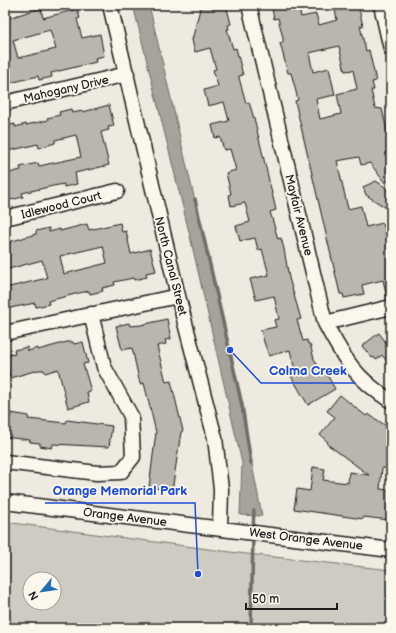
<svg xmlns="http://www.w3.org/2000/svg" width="396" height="633" font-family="'Balsamiq Sans',sans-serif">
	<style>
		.green { fill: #ceccc2; stroke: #75746f; fill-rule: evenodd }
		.water { fill: #a6a39d; stroke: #6f6d69 }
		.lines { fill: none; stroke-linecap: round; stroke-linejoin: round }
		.stream { stroke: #6f6d69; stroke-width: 3.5 }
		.building { fill: #b9b6af; stroke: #1c1c1c; fill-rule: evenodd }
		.minor-casing { stroke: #1c1c1c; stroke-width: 17 }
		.minor { stroke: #fbf7ec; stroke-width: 14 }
		.labels { text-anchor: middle; stroke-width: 3.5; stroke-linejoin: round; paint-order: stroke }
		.street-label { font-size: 12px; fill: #1c1c1c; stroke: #fbf7ec }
		.leader { fill: none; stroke: #1d4ed8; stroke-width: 1.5 }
		.callout-dot { fill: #1d4ed8; stroke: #fbf7ec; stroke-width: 1.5 }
		.callout-label { font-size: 13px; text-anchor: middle; font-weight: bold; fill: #1d4ed8; stroke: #fbf7ec; stroke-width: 3.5; stroke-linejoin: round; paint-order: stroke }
	</style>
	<rect width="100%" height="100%" fill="#eeeadf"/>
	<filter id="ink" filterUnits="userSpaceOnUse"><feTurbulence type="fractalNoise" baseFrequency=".025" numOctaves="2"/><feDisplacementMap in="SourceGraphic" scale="8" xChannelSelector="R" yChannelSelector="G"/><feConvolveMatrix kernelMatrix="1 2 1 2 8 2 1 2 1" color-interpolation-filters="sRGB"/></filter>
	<g filter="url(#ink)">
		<path class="green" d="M5,522L238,553L391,570V628H5ZM30,579H54V603H30Z"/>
		<path class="water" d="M133,5H149L230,350L262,516L240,515L242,463L189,232Z"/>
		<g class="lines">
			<path class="stream" d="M195,199L242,405L251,463
				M253,529L254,511
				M251,628L253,535"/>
		</g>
		<path class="building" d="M201,5H226L231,24L228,25L229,29H227L233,49L236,48L243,75L239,76V78L246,103L249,102L255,122L276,210L270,212L278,239L281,238L284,249L289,278L301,319L297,320L303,341L307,340L308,344H310L314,359L322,373L325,371L335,389L308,405L291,376L296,374L290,350L269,356L264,342L261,330L276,327L274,320L279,319L274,296L256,300L250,279L269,275L262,249L258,250L255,238L240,241L236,226L250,222L245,203L231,206L229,195L231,194L226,173L236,170L230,149L224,150L220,137L215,138L212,125L229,121L224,102L208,106L204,90L218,86L213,70L216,69L210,48L195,52L192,40Z
			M284,5H298L301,17L316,14L319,25L337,20L334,5H358L363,26H360L365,47L366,51L369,50L376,81L372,82L374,90H371L375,108L382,109L391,148V178L385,183L370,163L361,165L359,157L337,161L348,209L361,206L366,227L383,223L387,237L391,235V298H387L383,280L362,285L364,294L344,298L343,294H340L295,101L298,100L294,84L291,73H288L280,43H283V38L278,18L274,19L272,8ZM339,46L345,71L353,70L357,89L337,94L341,114L320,119L316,99L335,95L329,68L313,72L309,53Z
			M41,8L43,18L77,9L80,18L77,19L82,38L100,34L104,56L95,58L96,62L51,73L52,77L39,80L38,76L10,83L9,79L5,80V19ZM50,30L56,49L18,58L13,40Z
			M109,105L114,126L108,127L109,130L101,132L109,165L75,173L77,184L64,187V184L53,186L22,193L23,197L10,200L9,196L5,197V174L21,170L20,167L38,163L39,166L81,157L76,135L55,140V143L39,148L38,144L8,151L5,139V126L15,124V127L26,124V125L48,120L47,118L60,115L59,112L71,109L72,113L83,111V112Z
			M376,181L391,191V211L366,195L363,187Z
			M120,223L122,232L126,231L131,254L150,249L156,271L146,273L147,277L134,280L133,278L114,282L115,285L102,288L103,291L90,294L89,291L79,293L48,301L49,304L36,307L35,303L5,309V288L47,278L42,260L5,270V245L10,244L9,242L36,234V231L49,228V232L60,229V231L87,224L89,230ZM103,246L107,263L64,274L60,256Z
			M167,319L171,339L165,340L166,344L157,346L166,382L171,381L183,431L181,432L172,491L149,487L156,432L144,383L140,384L132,348L122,350L116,326L129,323L130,326L141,325Z
			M379,333L391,349V367L382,355L376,360L374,357L372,358L362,346Z
			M67,342H73L74,344L83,342L88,363L83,364L91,391L87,392L89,402L68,408L58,369L45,373L44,370H38L10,378L5,356L15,354L14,350L27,347L28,351L38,348V350Z
			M340,395L366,416L368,414L391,429V469L382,468L380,489L391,490L389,520L364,517L363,519L294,509L297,489L310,491L313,467L325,469L323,480L348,483L349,472L369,475L327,444L328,442L320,435L335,417L327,411Z
			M11,413L29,416L28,419L66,423L67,420L112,426L109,447L53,444L52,448L40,446V443L30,442V440L5,437V415L11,416Z"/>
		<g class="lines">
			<defs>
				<path id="minor" d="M110,5L178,296L215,438L221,489L220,527
					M249,5L325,323C344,359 356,379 391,401
					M381,5L391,49
					M5,103L127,74
					M5,218L117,191
					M325,323L391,307
					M5,333L178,296
					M5,462L97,473L121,472L133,457L131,416L104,367L91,314
					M5,502L391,550"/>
			</defs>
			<use href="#minor" class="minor-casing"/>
			<use href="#minor" class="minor"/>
		</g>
	</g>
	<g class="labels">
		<g class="street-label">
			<text transform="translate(66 89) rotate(-13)" y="4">Mahogany Drive</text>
			<text transform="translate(61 205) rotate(-14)" y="4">Idlewood Court</text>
			<text transform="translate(299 215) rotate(76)" y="4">Mayfair Avenue</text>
			<text transform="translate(171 266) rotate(76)" y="4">North Canal Street</text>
			<text transform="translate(125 517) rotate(7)" y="4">Orange Avenue</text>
			<text transform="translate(306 539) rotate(7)" y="4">West Orange Avenue</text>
		</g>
	</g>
	<path class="leader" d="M230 350L261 383H355M198 574L195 503H45"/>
	<g class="callout-dot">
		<circle cx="230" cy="350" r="4"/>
		<circle cx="198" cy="574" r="4"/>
	</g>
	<g class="callout-label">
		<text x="308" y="375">Colma Creek</text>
		<text x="120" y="495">Orange Memorial Park</text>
	</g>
	<rect width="396" height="633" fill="none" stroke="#fbf7ec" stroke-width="20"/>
	<rect x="10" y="10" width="376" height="613" fill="none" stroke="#1c1c1c" stroke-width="1.5" filter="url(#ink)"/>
	<g transform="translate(42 591) rotate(241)"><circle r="19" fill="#fbf7ec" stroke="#a29f99"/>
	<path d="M0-3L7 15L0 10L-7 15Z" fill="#1f6fb2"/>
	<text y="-6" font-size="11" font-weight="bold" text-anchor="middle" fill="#1c1c1c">N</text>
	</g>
	<path d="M246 603v6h91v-6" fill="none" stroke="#1c1c1c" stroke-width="2"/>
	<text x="252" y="603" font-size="12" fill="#1c1c1c" stroke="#fbf7ec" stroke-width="3" paint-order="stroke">50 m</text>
</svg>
